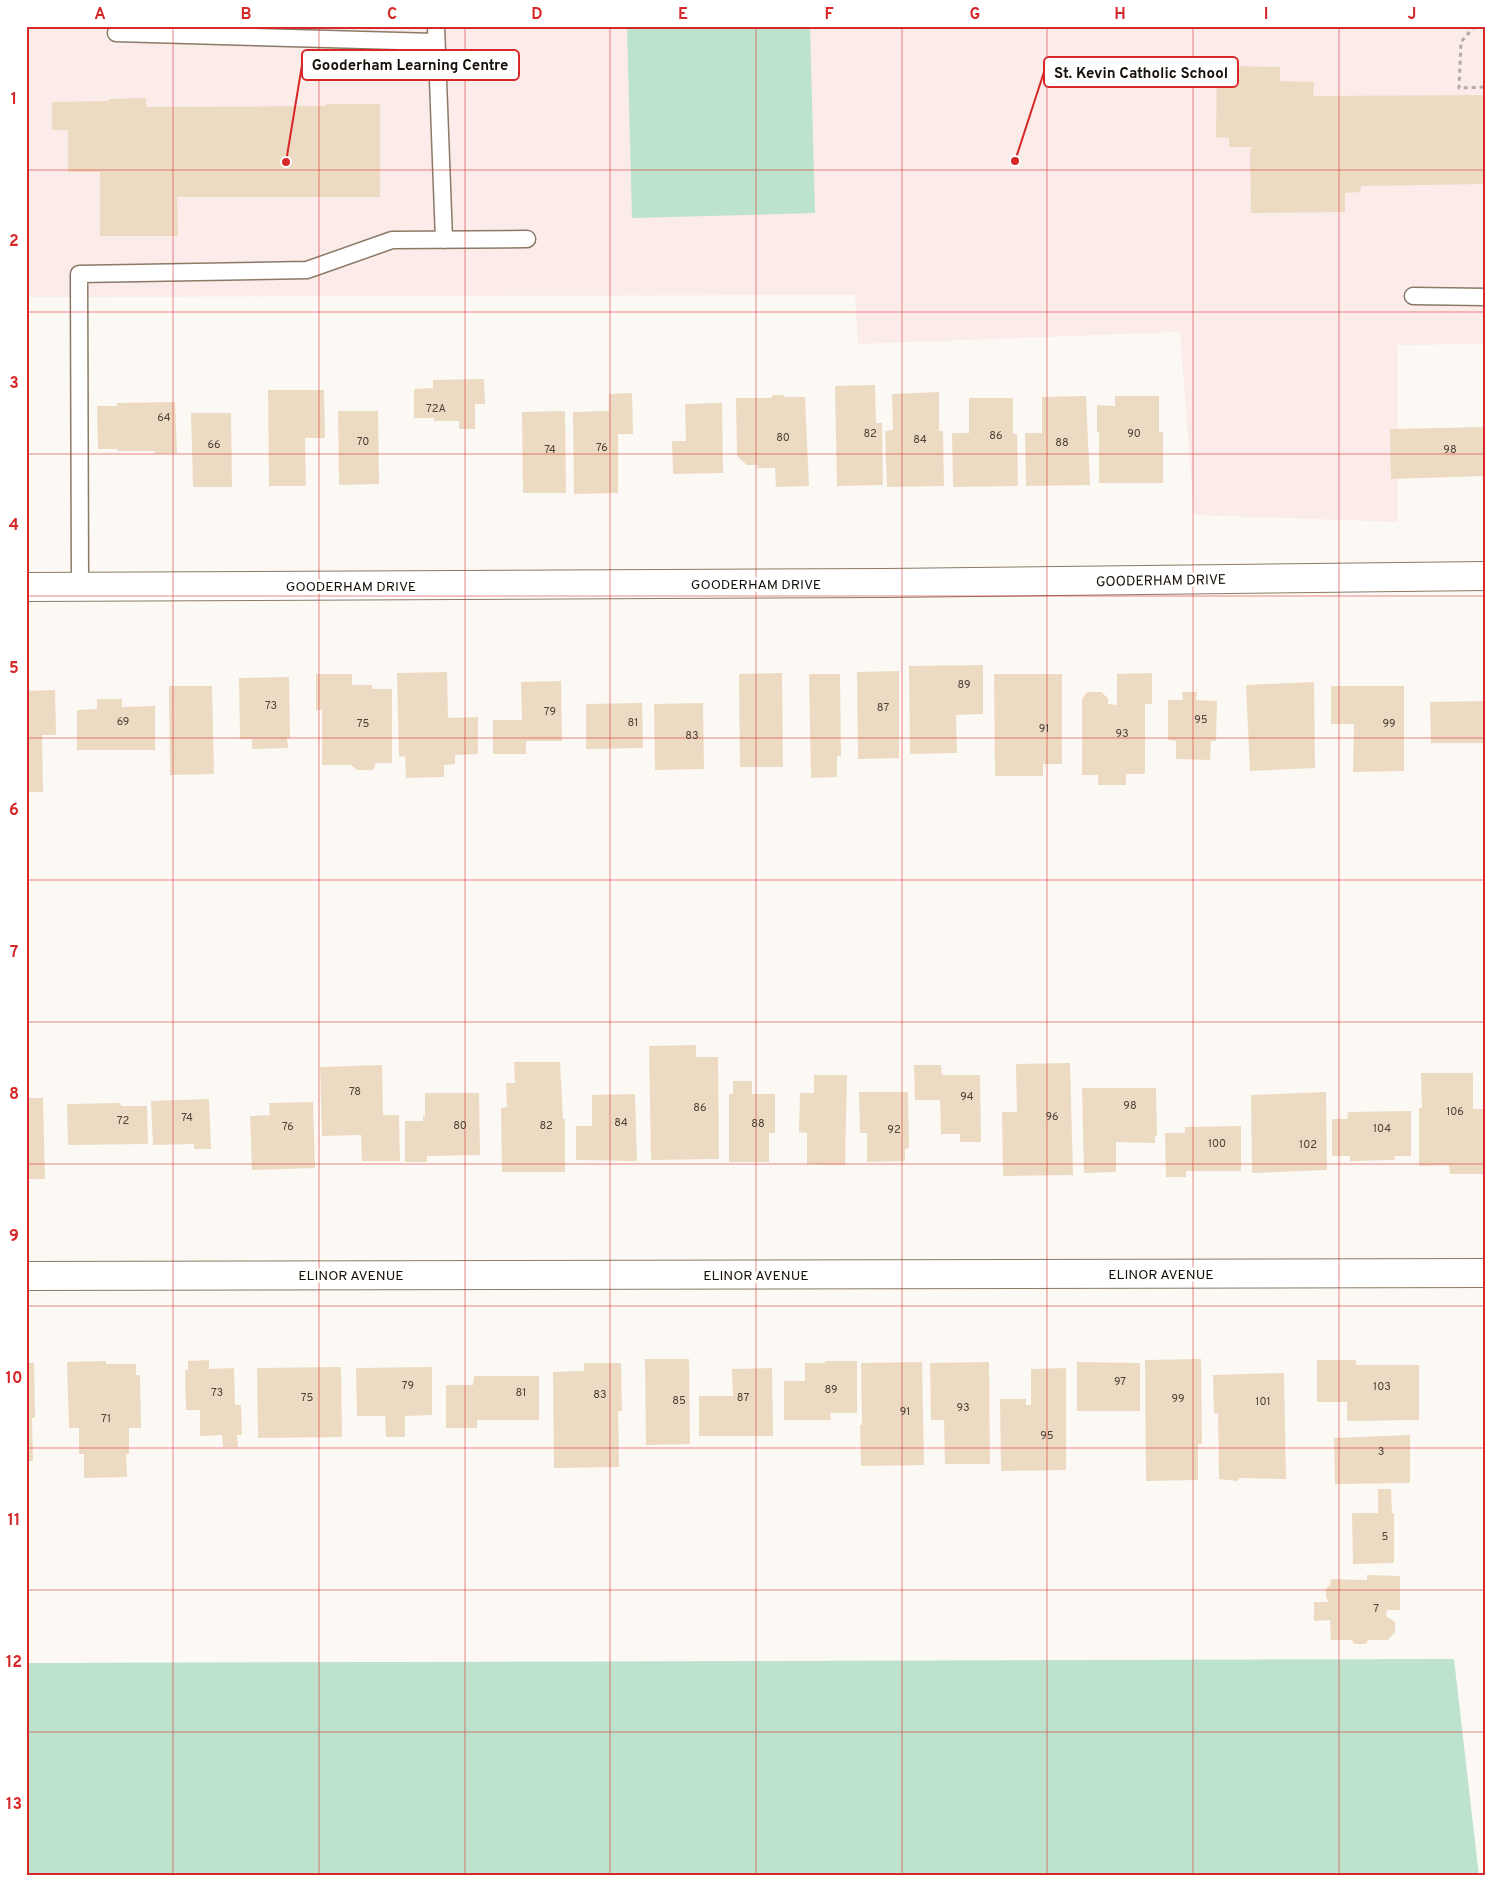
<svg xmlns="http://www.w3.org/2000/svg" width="1512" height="1902" font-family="Overpass,sans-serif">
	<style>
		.education { fill: #fbebe9 }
		.green { fill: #bde2ce }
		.building { fill: #eddac3 }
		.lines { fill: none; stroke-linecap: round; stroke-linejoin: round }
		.lane-casing { stroke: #8b7a66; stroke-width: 19 }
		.street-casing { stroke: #8b7a66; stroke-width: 30 }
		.path { stroke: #b1ada7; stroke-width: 3; stroke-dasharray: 4 4; stroke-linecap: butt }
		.lane { stroke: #fff; stroke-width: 16 }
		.street { stroke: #fff; stroke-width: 28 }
		.grid { fill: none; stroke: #d62828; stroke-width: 1; stroke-opacity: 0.55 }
		.labels { text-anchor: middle; stroke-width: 5; stroke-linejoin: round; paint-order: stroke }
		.number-label { font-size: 11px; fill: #4c4237 }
		.street-label { font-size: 14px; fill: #161008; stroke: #fff }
		.leader { fill: none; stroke: #d62828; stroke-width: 2 }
		.callout-dot { fill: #d62828; stroke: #fff; stroke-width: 2 }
		.callout { fill: #fff; stroke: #d62828; stroke-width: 2 }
		.callout-label { font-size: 15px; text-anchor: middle; font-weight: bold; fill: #161008 }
		.neatline { fill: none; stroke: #d62828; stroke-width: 2 }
		.grid-label { font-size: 16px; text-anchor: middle; font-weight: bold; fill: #d62828 }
	</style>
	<rect width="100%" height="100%" fill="#fcf9f4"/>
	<path class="education" d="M26,26H1486V344L1398,345V522L1194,515L1180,332L858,344L855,295L26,297Z"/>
	<path class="green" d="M627,26H810L815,213L632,218Z
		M1454,1659L1479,1876L26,1873V1663Z"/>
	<path class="building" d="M1217,66L1280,67V81L1314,82L1313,96L1486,95V184L1361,186L1360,192L1345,193V212L1251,213L1250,149L1254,147H1229V138L1216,137Z
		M146,98V107L326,106V104H380V197H177L178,236H100V172H68V130H52V102L109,101V99Z
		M484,379L485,404H475V429H459V421H434V418H414V389L433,388V380Z
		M875,385L876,423H882L883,485L837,486L835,386Z
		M268,390H324L325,438H305L306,486H269Z
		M939,392V431H943L944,486L887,487L885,431L893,430L892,394Z
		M632,393L633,434H618V493L574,494L573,412L609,411V394Z
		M773,395H783L785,397H805L809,486L776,487L775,468H757L758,465H747L737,456L736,398H771Z
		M1086,396L1090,485L1026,486L1025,433H1042V397Z
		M1115,396H1159V432H1163V483H1099V432L1097,433V405L1115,406Z
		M969,398H1013V434H1017L1018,486L953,487L952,433H969Z
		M175,402L177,453L155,454L154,451H118V449H98L97,406H117V403Z
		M722,403L723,473L673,474L672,441H686L685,404Z
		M338,411H378L379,484L339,485Z
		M565,411L566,493H523L522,412Z
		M191,413H231L232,487H193Z
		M1486,427V476L1391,479L1390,429Z
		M983,665V714L956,715L957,753L910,754L909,666Z
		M899,671V758L858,759L857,672Z
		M447,672L448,718L478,717V754L455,755V764L444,765V777L406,778L405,756L399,757L397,673Z
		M782,673L783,767H740L739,674Z
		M1152,673V704H1145V774H1126V785H1098V775H1082V699L1087,692H1101L1108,698V704L1117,705V674Z
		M316,674H352V685H372L373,689H392V763H376L373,770H357L351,765H322V710H316Z
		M809,674H840L841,756H837V777L811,778Z
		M994,674H1062V764H1043V776H995Z
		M289,677L290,738H287L288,748L252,749V739H240L239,678Z
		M561,681L562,741H526V754H493V720H522L521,682Z
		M1314,682L1315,768L1250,771L1246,685Z
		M169,686H212L214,774L170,775Z
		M1331,686H1404V771L1353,772L1354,724H1331Z
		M55,690L56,735H42L43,792H26V691Z
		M1182,692H1197L1196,700L1217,701L1216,741H1211L1210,760L1176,759V741L1168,740V700H1183Z
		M97,699H122V707L155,706V750H77V710L97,709Z
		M1486,701V743H1431L1430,702Z
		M642,703L643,748L586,749V704Z
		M703,703L704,769L655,770L654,704Z
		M696,1045V1057H718L719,1159L651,1160L649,1046Z
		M514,1062H560L563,1119H565V1172H502L501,1108L507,1107L506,1083H515Z
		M1070,1063L1073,1175L1003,1176L1002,1112H1017L1016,1064Z
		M382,1065L383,1115H399L400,1161H362L361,1135L322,1136L320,1067Z
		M914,1065H941L942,1075H980L981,1142H960V1134H941L940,1100H915Z
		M1421,1073H1473V1109H1486V1174H1450L1449,1165L1419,1166V1108H1422Z
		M814,1075H847L845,1165L807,1164V1133L799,1132L800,1093H814Z
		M733,1081H752V1094H775V1133H769V1162H729V1094H733Z
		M1082,1088H1156L1157,1136H1155V1143L1116,1142V1172L1084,1173Z
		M859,1092H908L909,1148L905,1149V1161L867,1162V1133H860Z
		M1326,1092L1327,1170L1252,1173L1251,1095Z
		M425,1093H479L480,1155L427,1156V1162H405V1121H423V1116H425Z
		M635,1094L637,1161L576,1160V1126H592V1095Z
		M26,1098H43L45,1179H26Z
		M209,1099L211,1149H194V1144L153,1145L151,1101Z
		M313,1102L315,1168L252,1170L250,1116L270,1115L269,1103Z
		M120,1103L121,1106H147L148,1144L68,1145L67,1104Z
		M1411,1111V1156H1394L1395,1160L1350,1161V1156H1332V1119H1347L1348,1112Z
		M1241,1126V1171H1186V1177H1166L1165,1133H1185V1127Z
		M645,1359H689L690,1444L646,1445Z
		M1201,1359L1202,1444H1198V1480L1146,1481L1145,1360Z
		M209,1360V1369L234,1368L235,1405H241L242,1435H237L238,1447H223L222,1435L200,1436V1410H186L185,1370H188V1361Z
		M1317,1360H1356V1365H1419V1420L1347,1421V1402H1317Z
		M106,1361V1364H136V1375H140L141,1428H129V1454H126L127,1477L84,1478V1454H79V1428H69L67,1362Z
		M825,1361H857V1413H830L831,1420H784V1381H805V1363H825Z
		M922,1362L924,1465L861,1466L860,1425H862L861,1363Z
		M989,1362L990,1464H945L944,1420H931L930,1363Z
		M1077,1362L1140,1363V1411H1077Z
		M26,1363H34L35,1418H32L33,1461H26Z
		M584,1363H621L622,1411H618L619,1467L554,1468L553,1372L584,1371Z
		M341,1367L342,1437L258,1438L257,1368Z
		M432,1367V1415L405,1416V1437H386L385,1416H357L356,1368Z
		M772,1368L773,1436H699V1396H733L732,1369Z
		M1066,1368V1470L1001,1471L1000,1399H1026V1405H1031V1369Z
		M1284,1373L1286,1479L1240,1478L1237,1481L1219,1479L1218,1413L1214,1414L1213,1375Z
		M474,1376H539V1420H477V1428H446V1385H473Z
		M1410,1435V1483L1335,1484L1334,1438Z
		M1378,1489H1391L1392,1513H1394V1563L1353,1564L1352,1513H1378Z
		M1367,1575L1400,1576V1610H1387L1386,1616L1395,1622V1632L1388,1640H1368L1366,1644H1354L1352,1640H1331L1330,1620L1314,1621V1602H1329L1326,1598V1589L1330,1585L1331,1579L1367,1580Z"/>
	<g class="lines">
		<defs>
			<path id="lane" d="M436,26L444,240
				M116,33L435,42
				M1413,296L1486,297
				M80,587L79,274L307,270L392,240L527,239"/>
			<path id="street" d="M26,587L887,583L1486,576
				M26,1276L1486,1273"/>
		</defs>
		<use href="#lane" class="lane-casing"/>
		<use href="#street" class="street-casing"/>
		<path class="path" d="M1475,26L1461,42L1459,88L1486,87"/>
		<use href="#lane" class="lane"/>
		<use href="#street" class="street"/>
	</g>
	<path class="grid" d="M173,26V1876M319,26V1876M465,26V1876M610,26V1876M756,26V1876M902,26V1876M1047,26V1876M1193,26V1876M1339,26V1876M26,170H1486M26,312H1486M26,454H1486M26,596H1486M26,738H1486M26,880H1486M26,1022H1486M26,1164H1486M26,1306H1486M26,1448H1486M26,1590H1486M26,1732H1486"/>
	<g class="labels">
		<g class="number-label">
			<text x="436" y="412">72A</text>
			<text x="164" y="421">64</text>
			<text x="870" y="437">82</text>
			<text x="1134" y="437">90</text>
			<text x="996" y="439">86</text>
			<text x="783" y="441">80</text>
			<text x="920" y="443">84</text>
			<text x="363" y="445">70</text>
			<text x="1062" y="446">88</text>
			<text x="214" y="448">66</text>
			<text x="602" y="451">76</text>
			<text x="550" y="453">74</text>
			<text x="1450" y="453">98</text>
			<text x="964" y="688">89</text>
			<text x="271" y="709">73</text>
			<text x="883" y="711">87</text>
			<text x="550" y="715">79</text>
			<text x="1201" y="723">95</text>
			<text x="123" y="725">69</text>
			<text x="633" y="726">81</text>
			<text x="363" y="727">75</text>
			<text x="1389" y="727">99</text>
			<text x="1044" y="732">91</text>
			<text x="1122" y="737">93</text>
			<text x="692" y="739">83</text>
			<text x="355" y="1095">78</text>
			<text x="967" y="1100">94</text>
			<text x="1130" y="1109">98</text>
			<text x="700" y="1111">86</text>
			<text x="1455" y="1115">106</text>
			<text x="1052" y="1120">96</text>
			<text x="187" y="1121">74</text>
			<text x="123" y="1124">72</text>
			<text x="621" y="1126">84</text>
			<text x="758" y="1127">88</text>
			<text x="460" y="1129">80</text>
			<text x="546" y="1129">82</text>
			<text x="288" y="1130">76</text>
			<text x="1382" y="1132">104</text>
			<text x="894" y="1133">92</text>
			<text x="1217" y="1147">100</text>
			<text x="1308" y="1148">102</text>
			<text x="1120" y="1385">97</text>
			<text x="408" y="1389">79</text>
			<text x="1382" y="1390">103</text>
			<text x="831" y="1393">89</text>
			<text x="217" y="1396">73</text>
			<text x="521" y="1396">81</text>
			<text x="600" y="1398">83</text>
			<text x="307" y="1401">75</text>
			<text x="743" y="1401">87</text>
			<text x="1178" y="1402">99</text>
			<text x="679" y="1404">85</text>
			<text x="1263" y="1405">101</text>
			<text x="963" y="1411">93</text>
			<text x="905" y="1415">91</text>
			<text x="106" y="1422">71</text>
			<text x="1047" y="1439">95</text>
			<text x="1381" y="1455">3</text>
			<text x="1385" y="1540">5</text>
			<text x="1376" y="1612">7</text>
		</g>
		<g class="street-label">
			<text transform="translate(1161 580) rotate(-1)" y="5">GOODERHAM DRIVE</text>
			<text x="756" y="589">GOODERHAM DRIVE</text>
			<text x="351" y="591">GOODERHAM DRIVE</text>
			<text x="1161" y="1279">ELINOR AVENUE</text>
			<text x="351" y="1280">ELINOR AVENUE</text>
			<text x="756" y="1280">ELINOR AVENUE</text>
		</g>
	</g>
	<path class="leader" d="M286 162L302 65M1015 161L1044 72"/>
	<g class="callout-dot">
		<circle cx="286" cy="162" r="5"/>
		<circle cx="1015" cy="161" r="5"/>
	</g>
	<g class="callout">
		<rect x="302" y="50" width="217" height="30" rx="5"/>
		<rect x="1044" y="57" width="194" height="30" rx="5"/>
	</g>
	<g class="callout-label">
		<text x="410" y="70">Gooderham Learning Centre</text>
		<text x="1141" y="78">St. Kevin Catholic School</text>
	</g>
	<rect width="1512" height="1902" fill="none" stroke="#ffffff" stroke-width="55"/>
	<rect x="28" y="28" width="1456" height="1846" class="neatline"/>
	<g class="grid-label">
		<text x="100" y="19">A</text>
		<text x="246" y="19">B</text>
		<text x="392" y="19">C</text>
		<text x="537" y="19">D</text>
		<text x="683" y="19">E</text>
		<text x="829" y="19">F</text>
		<text x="975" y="19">G</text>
		<text x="1120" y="19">H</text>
		<text x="1266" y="19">I</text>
		<text x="1412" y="19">J</text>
		<text x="14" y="104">1</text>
		<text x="14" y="246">2</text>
		<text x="14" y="388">3</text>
		<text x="14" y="530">4</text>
		<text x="14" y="673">5</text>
		<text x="14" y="815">6</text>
		<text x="14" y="957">7</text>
		<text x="14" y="1099">8</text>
		<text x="14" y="1241">9</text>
		<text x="14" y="1383">10</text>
		<text x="14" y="1525">11</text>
		<text x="14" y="1667">12</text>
		<text x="14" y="1809">13</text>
	</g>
</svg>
